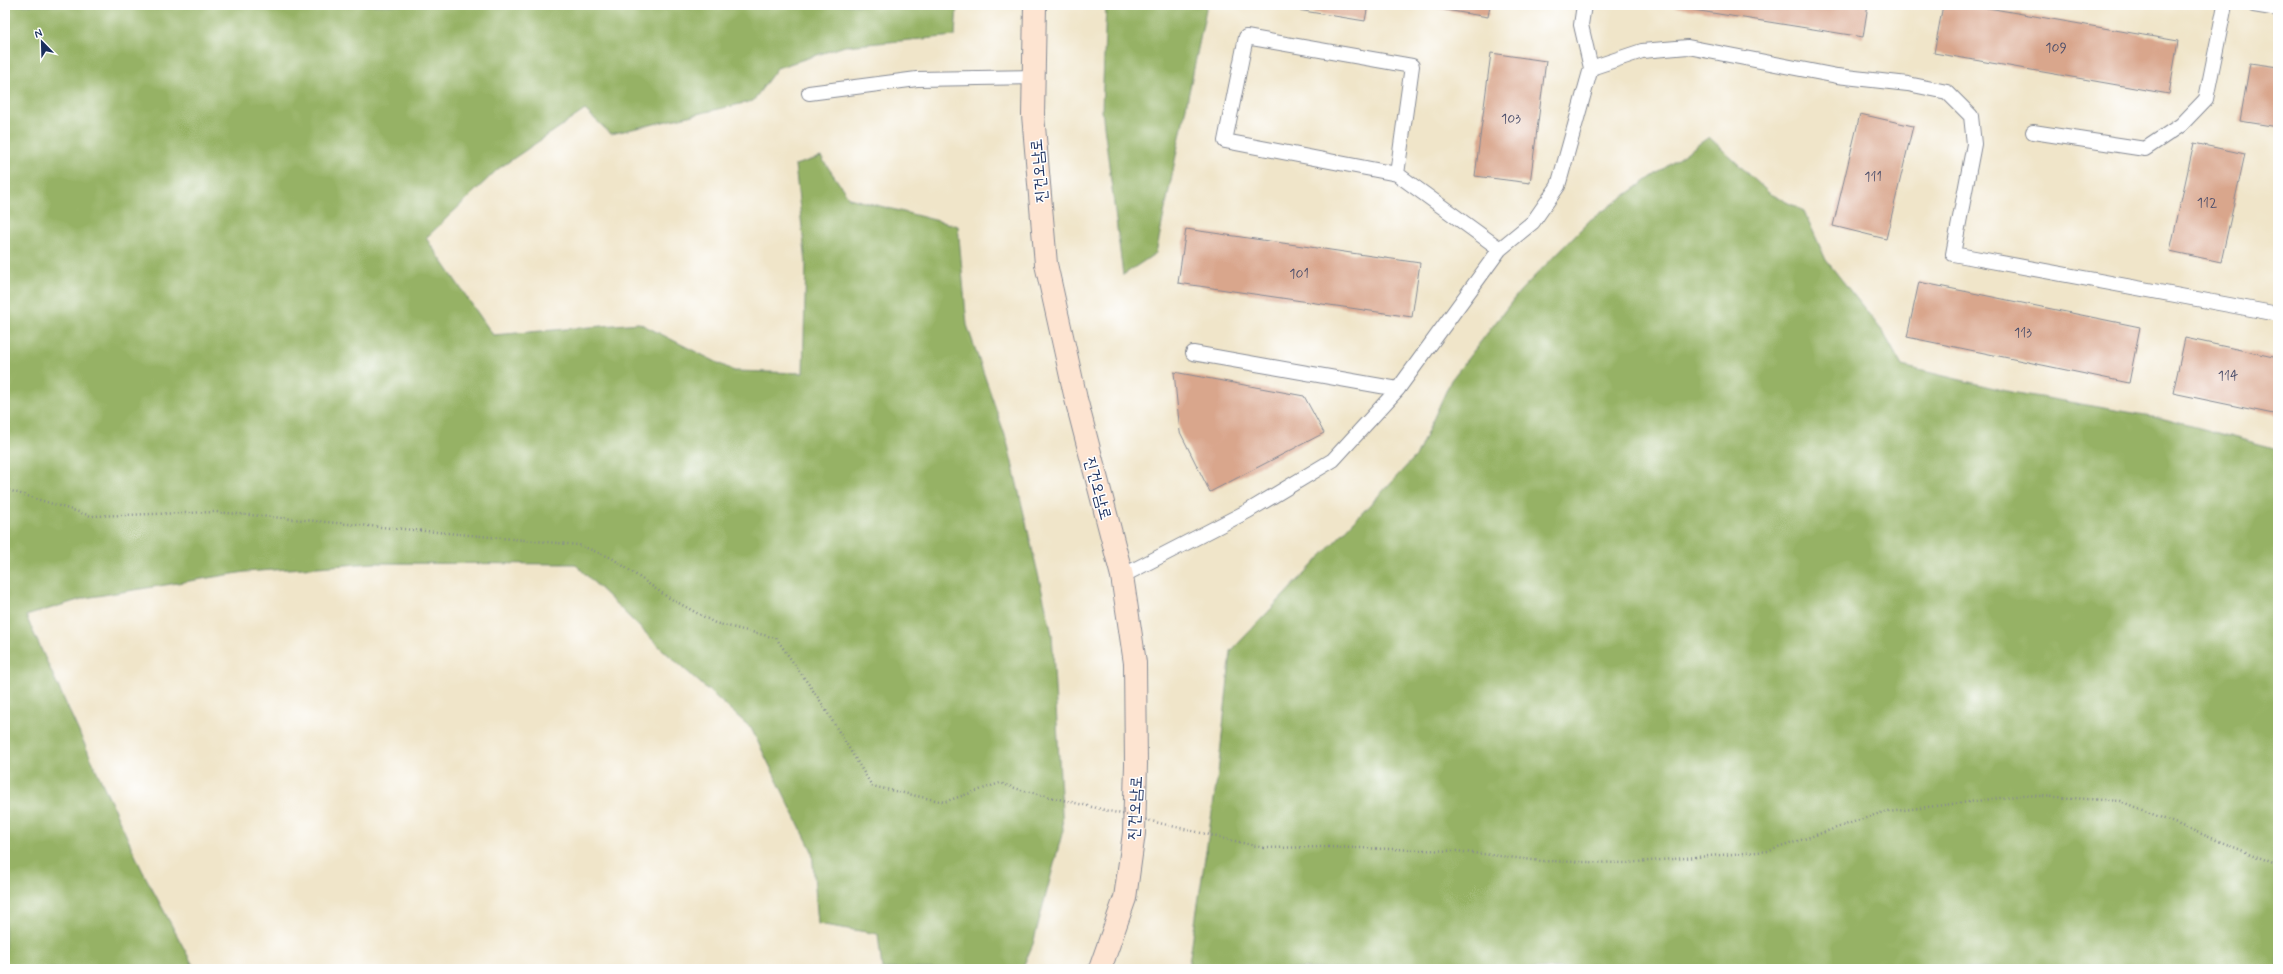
<svg xmlns="http://www.w3.org/2000/svg" width="2283" height="974" font-family="Mynerve,'Poor Story',sans-serif">
	<style>
		.forest { fill: #96b265; stroke: #587062 }
		.building { fill: #d9a68c }
		.lines { fill: none; stroke-linecap: round; stroke-linejoin: round }
		.lane-casing { stroke: #868a94; stroke-width: 16 }
		.secondary-casing { stroke: #868a94; stroke-width: 24 }
		.path { stroke: #868a94; stroke-width: 2.5; stroke-dasharray: 1 3; stroke-linecap: butt }
		.lane { stroke: #fff; stroke-width: 14 }
		.secondary { stroke: #fde4d1; stroke-width: 22 }
		.path-bridge { stroke: #868a94; stroke-width: 2.5; stroke-dasharray: 1 3; stroke-linecap: butt }
		.labels { text-anchor: middle; stroke-width: 3; stroke-linejoin: round; paint-order: stroke }
		.number-label { font-size: 14px; fill: #4a4d6a }
		.street-label { font-size: 16px; fill: #1b2f5e; stroke: #fff }
	</style>
	<rect width="100%" height="100%" fill="#fff"/>
	<filter id="ink" filterUnits="userSpaceOnUse"><feTurbulence type="fractalNoise" baseFrequency=".025" numOctaves="2"/><feDisplacementMap in="SourceGraphic" scale="8" xChannelSelector="R" yChannelSelector="G"/><feConvolveMatrix kernelMatrix="1 2 1 2 8 2 1 2 1" color-interpolation-filters="sRGB"/></filter>
	<filter id="wash" filterUnits="userSpaceOnUse"><feTurbulence type="fractalNoise" baseFrequency=".012" numOctaves="4" result="noise"/><feDisplacementMap in="SourceGraphic" scale="16" xChannelSelector="R" yChannelSelector="G"/><feGaussianBlur stdDeviation="0.9" result="paint"/><feColorMatrix in="noise" values="0 0 0 0 0 0 0 0 0 0 0 0 0 0 0 0 0 1.4 0 .05"/><feComposite in="paint" operator="in"/></filter>
	<g filter="url(#wash)">
		<rect width="100%" height="100%" fill="#f0e5c9"/>
		<path class="forest" d="M5,5H957L955,36L845,46L777,68L753,101L611,134L585,110L498,169L426,238L493,335L639,323L734,371L803,373L806,263L795,165L821,157L849,198L958,226L967,325L1007,441L1052,634L1063,830L1033,944L1022,969H882L878,934L818,924L812,851L751,728L663,650L575,564L374,563L245,572L85,598L26,616L142,870L195,969H5Z
			M1106,5H1207L1156,253L1123,275L1102,110Z
			M1709,137L1769,193L1804,211L1826,260L1883,332L1902,366L2011,392L2157,417L2278,449V969H1188L1218,773L1231,651L1417,455L1451,380L1520,291L1590,220Z"/>
		<g id="blocks">
			<path class="building" d="M1267,5H1368L1365,21Z
				M1416,5H1490L1488,17Z
				M1662,5H1868L1863,37Z
				M1943,5H1971L2178,41L2169,94L1934,53Z
				M1491,53L1546,61L1530,183L1475,176Z
				M2250,63L2278,67V127L2240,121Z
				M1860,114L1913,126L1886,239L1833,226Z
				M2194,143L2245,154L2221,262L2170,251Z
				M1186,229L1420,263L1412,317L1178,283Z
				M1919,282L2140,327L2129,383L1907,337Z
				M2185,338L2278,358V415L2173,393Z
				M1174,372L1304,396L1324,433L1210,492L1180,432Z"/>
		</g>
	</g>
	<g filter="url(#ink)">
		<use href="#blocks" fill-opacity="0" stroke="#868a94" stroke-width="1"/>
		<g class="lines">
			<defs>
				<path id="lane" d="M2254,5L2278,9
					M1591,68L1642,51L1688,47L1837,76L1908,84L1947,92L1971,116L1974,144L1953,254L2278,314
					M809,93L917,79L1033,77
					M2033,132L2145,149L2181,125L2206,99L2225,5
					M1397,174L1412,66L1246,37L1225,141L1397,174L1500,249
					M1193,353L1398,389
					M1122,576L1248,511L1333,460L1398,389L1500,249L1533,222L1558,186L1591,68L1581,25L1584,5"/>
				<path id="secondary" d="M1035,5L1033,115L1046,264L1076,399L1122,576L1135,663L1136,764L1134,833L1125,898L1100,969"/>
			</defs>
			<use href="#lane" class="lane-casing"/>
			<use href="#secondary" class="secondary-casing"/>
			<path class="path" d="M5,489L91,516L216,512L579,545L612,558L666,596L715,623L776,638L819,699L872,786L944,802L1000,783L1021,790
				M1264,848L1327,847L1456,851L1542,861L1625,863L1769,851L1880,813L2024,795L2120,801L2278,865"/>
			<use href="#lane" class="lane"/>
			<use href="#secondary" class="secondary"/>
			<path class="path-bridge" d="M1021,790L1264,848"/>
		</g>
	</g>
	<g class="labels">
		<g class="number-label">
			<text x="2056" y="52">109</text>
			<text x="1511" y="123">103</text>
			<text x="1873" y="181">111</text>
			<text x="2207" y="207">112</text>
			<text x="1299" y="278">101</text>
			<text x="2023" y="337">113</text>
			<text x="2228" y="380">114</text>
		</g>
		<g class="street-label">
			<text transform="translate(1038 171) rotate(-95)" y="6">진건오남로</text>
			<text transform="translate(1099 488) rotate(75)" y="6">진건오남로</text>
			<text transform="translate(1134 808) rotate(-87)" y="6">진건오남로</text>
		</g>
	</g>
	<rect width="2283" height="974" fill="none" stroke="#fff" stroke-width="20"/>
	<g transform="translate(42 42) rotate(337)" stroke="#ffffff" stroke-width="3" paint-order="stroke">
	<path d="M0-3L7 15L0 10L-7 15Z" fill="#1b2f5e"/>
	<text y="-6" font-size="11" font-weight="bold" text-anchor="middle" fill="#1b2f5e">N</text>
	</g>
</svg>
